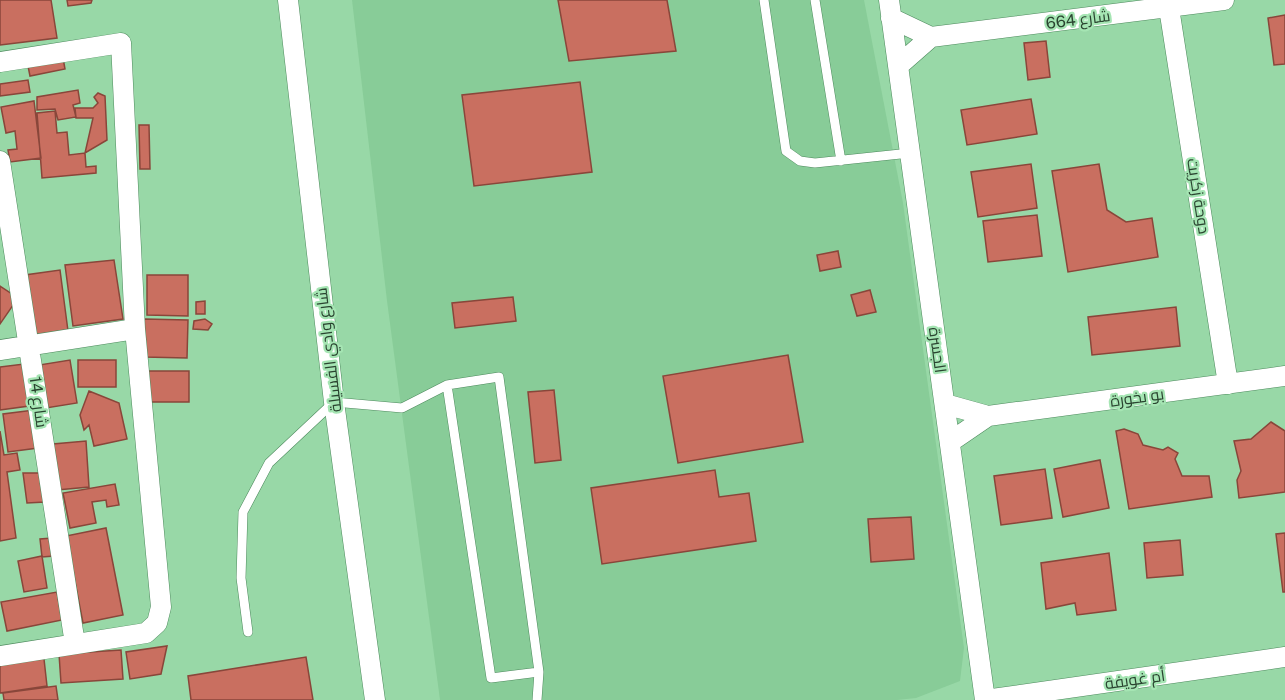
<svg xmlns="http://www.w3.org/2000/svg" width="1285" height="700" font-family="'Public Sans',Cairo,sans-serif">
	<style>
		.built { fill: #88cc98 }
		.building { fill: #c96f60; stroke: #89463a; stroke-width: 1.5 }
		.lines { fill: none; stroke-linecap: round; stroke-linejoin: round }
		.lane-casing { stroke: #4d8a5d; stroke-width: 10 }
		.street-casing { stroke: #4d8a5d; stroke-width: 21 }
		.lane { stroke: #fff; stroke-width: 9 }
		.street { stroke: #fff; stroke-width: 20 }
		.labels { text-anchor: middle; stroke-width: 4.5; stroke-linejoin: round; paint-order: stroke }
		.street-label { font-size: 16px; fill: #2a4430; stroke: #a5e5b3 }
	</style>
	<rect width="100%" height="100%" fill="#98d8a7"/>
	<path class="built" d="M352,0H864L903,203L964,648L960,681L916,698L897,700H440L387,301Z"/>
	<path class="building" d="M0,0H51L57,38L0,45Z
		M67,0H92L91,3L68,6Z
		M558,0H667L676,51L569,61Z
		M1285,15V64L1274,65L1268,18Z
		M1046,41L1050,77L1028,80L1024,43Z
		M63,58L65,69L30,76L28,66Z
		M28,80L30,92L0,96V84Z
		M580,82L592,172L474,186L462,95Z
		M78,90L80,103L73,105L76,117L58,120L55,109L37,110V97Z
		M98,93L105,96L107,140L85,153L93,118H76L75,108H93L98,103L94,97Z
		M1031,99L1037,134L967,145L961,110Z
		M34,101L41,158L10,162L8,150L17,149L15,131L6,133L1,107Z
		M55,111L57,133L67,132L69,155L85,153L86,167L96,166V173L42,178L37,113Z
		M139,125H149L150,169H140Z
		M1031,164L1037,208L978,217L971,172Z
		M1099,164L1107,210L1126,222L1152,218L1158,257L1068,272L1052,171Z
		M1037,215L1042,256L988,262L983,221Z
		M838,251L841,267L820,271L817,255Z
		M114,260L123,319L73,326L65,265Z
		M60,270L68,331L34,336L25,275Z
		M147,275H188V316L147,315Z
		M0,286L18,298L0,324Z
		M870,290L876,312L857,316L851,295Z
		M513,297L516,321L455,328L452,303Z
		M205,301V314H196V302Z
		M1176,307L1180,346L1092,355L1088,317Z
		M144,319L188,320L187,358L144,357Z
		M205,319L212,324L208,330L193,329L194,321Z
		M788,355L803,442L678,463L663,376Z
		M70,360L77,403L46,408L39,365Z
		M78,360H116V387H78Z
		M24,364L29,406L0,410V367Z
		M144,371H189V402H145Z
		M554,390L561,460L535,463L528,392Z
		M89,391L119,403L127,439L94,446L89,425L84,430L80,415Z
		M34,410L38,448L8,452L3,414Z
		M1271,422L1285,431V492L1239,498L1237,480L1241,471L1234,441L1251,439Z
		M1124,429L1138,434L1143,445L1163,450L1168,447L1178,453L1175,459L1182,476H1209L1212,497L1129,509L1116,431Z
		M0,431L4,455L17,453L20,470L7,472L16,538L0,541Z
		M86,441L89,487L57,490L53,444Z
		M1100,460L1109,508L1063,517L1054,469Z
		M1045,469L1052,518L1001,525L994,476Z
		M715,470L719,497L749,493L756,541L602,564L591,488Z
		M23,473H42L45,502L27,503Z
		M115,484L119,505L107,507L106,500L92,502L96,523L70,528L63,493Z
		M911,517L914,559L871,562L868,519Z
		M106,528L123,615L83,623L66,536Z
		M1285,533V592H1283L1276,534Z
		M52,538L54,556L42,557L40,539Z
		M1180,540L1183,575L1147,578L1144,543Z
		M1109,553L1116,610L1077,615L1075,603L1046,609L1041,563Z
		M42,556L47,588L24,592L18,561Z
		M57,592L62,620L7,631L1,602Z
		M167,646L161,674L130,679L126,652Z
		M121,650L123,679L61,683L59,654Z
		M306,657L313,700H191L188,676Z
		M44,659L47,686L0,693V663Z
		M56,686L58,700H4L3,693Z"/>
	<g class="lines">
		<defs>
			<path id="lane" d="M764,0L786,151L800,161L815,163L910,153
				M815,0L841,161
				M447,385L491,678L539,672
				M248,632L241,578L243,512L269,463L334,402L402,408L447,385L499,377L539,672L537,700"/>
			<path id="street" d="M288,0L334,402L375,700
				M889,0L985,700
				M1169,8L1228,384
				M891,18L931,37L1224,0
				M0,62L121,43L135,329L161,607L157,623L146,633L0,656
				M898,66L931,37
				M0,161L75,644
				M0,350L135,329
				M945,404L988,416L1285,376
				M950,442L988,416
				M985,700L1285,657"/>
		</defs>
		<use href="#lane" class="lane-casing"/>
		<use href="#street" class="street-casing"/>
		<use href="#lane" class="lane"/>
		<use href="#street" class="street"/>
	</g>
	<g class="labels">
		<g class="street-label">
			<text transform="translate(1078 19) rotate(-7)" y="6">شارع 664</text>
			<text transform="translate(1199 196) rotate(81)" y="6">دوحة زكريت</text>
			<text transform="translate(328 350) rotate(-97)" y="6">شارع وادي الفسيلة</text>
			<text transform="translate(938 350) rotate(82)" y="6">الجسرة</text>
			<text transform="translate(1137 397) rotate(-8)" y="6">بو بخورة</text>
			<text transform="translate(39 402) rotate(82)" y="6">شارع 14</text>
			<text transform="translate(1135 679) rotate(-8)" y="6">أم غويفة</text>
		</g>
	</g>
</svg>
